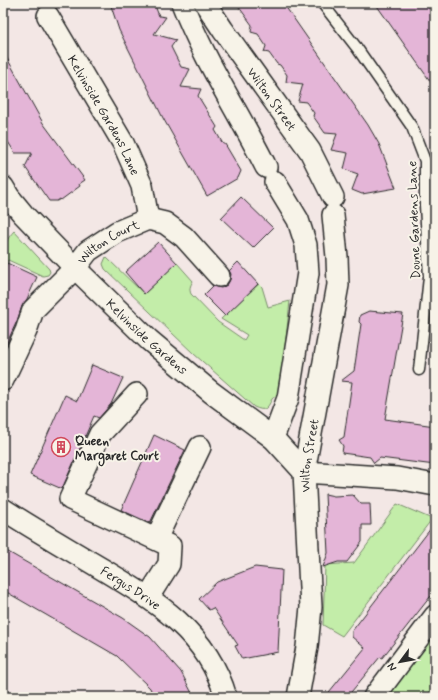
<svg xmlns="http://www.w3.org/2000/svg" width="438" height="700" font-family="Mynerve,sans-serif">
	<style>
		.green { fill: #c3eda9; stroke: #778c6a }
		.building { fill: #e4b5d7; stroke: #2b2b2b }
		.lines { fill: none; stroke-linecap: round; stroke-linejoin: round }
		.service-casing { stroke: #2b2b2b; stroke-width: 13 }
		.minor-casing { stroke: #2b2b2b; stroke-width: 24 }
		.service { stroke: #f7f3e8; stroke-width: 10 }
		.minor { stroke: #f7f3e8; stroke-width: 21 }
		.labels { text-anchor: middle; stroke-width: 4; stroke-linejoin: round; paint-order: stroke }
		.street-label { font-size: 13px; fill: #2b2b2b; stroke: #f7f3e8 }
		.poi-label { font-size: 13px; font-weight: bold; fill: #2b2b2b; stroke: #f7f3e8; text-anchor: start }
	</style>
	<rect width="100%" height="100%" fill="#f3e7e5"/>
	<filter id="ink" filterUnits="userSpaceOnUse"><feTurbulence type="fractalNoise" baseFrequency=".025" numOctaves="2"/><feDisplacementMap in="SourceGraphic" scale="8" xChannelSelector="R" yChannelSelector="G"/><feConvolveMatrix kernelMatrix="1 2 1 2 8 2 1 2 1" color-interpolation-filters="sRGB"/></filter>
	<g filter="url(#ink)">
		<path class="green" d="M14,231L49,269L50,272L48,275L43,276L8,260L3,270C3,253 2,244 14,231Z
			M106,257L144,294L177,263L193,281C190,286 189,289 191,294L218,322L244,340L247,335L221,319L259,284L262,287L268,307L290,301L280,393C277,395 274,397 272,399C267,409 265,412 254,407L194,354L105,269L103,264Z
			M397,504L432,519L342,636L323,625L325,565L354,563Z
			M435,633V697H385Z"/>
		<path class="building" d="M110,3H154L159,16L166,17L154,34L176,40L171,47L181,67L190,69L181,87L201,89L198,96L217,127L215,130L223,144H225L241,171L238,178L207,196L163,118L119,30Z
			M236,3H283L368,125L379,144L396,188L362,194L352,190L358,174L344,169L348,153L331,150L337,134L325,133L313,116L314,113L306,102L298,101L303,84L286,82L287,75L280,65L277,64L269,53L264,52L266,46L258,34L251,32L252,25Z
			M375,3H428L430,10L435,13V88Z
			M3,51L43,123L85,180L79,184L80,186L61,200L60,199L57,201H49L25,167L32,153H15L5,137L6,134L3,128Z
			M241,197L273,228L253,248L221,218Z
			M158,242L177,263L144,294L125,272Z
			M238,262L258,284L225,316L204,295L213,286L221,288L227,285L230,279L231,274L229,271Z
			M7,263L37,277L27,299L22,306L17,321L3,351V271Z
			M369,311L403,314L385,419L435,426V465L380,458L374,463L370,457L342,453L343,446L339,440L344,437L352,382L341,381L354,371L361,324L359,322L360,315Z
			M92,365L123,378L111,404L99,418L94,416L62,489L30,475L65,395L77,401Z
			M154,435L185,450L150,523L121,510Z
			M325,494L334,496L353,495L361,504H370L371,525H362V542L347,562H338L323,567L328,553Z
			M435,523V594L430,597L382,658L380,657L347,697H325L365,648L352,637V631Z
			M3,549L123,618L150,637L181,672L194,697H154L150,688L117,656L3,590Z
			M255,567L282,570L278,652L242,659L235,646L238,645L213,608L209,610L199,599L217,582Z"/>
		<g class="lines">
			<defs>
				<path id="service" d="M322,3L357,48L412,127L425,161V205L429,277L419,370"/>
				<g id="minor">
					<path d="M182,3C204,60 239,113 266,167"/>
					<path id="s1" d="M205,3L223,30L310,151L333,197"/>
					<path id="s2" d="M48,16L123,143L142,186L148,219"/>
					<path id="s3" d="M3,187L9,197L23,214L75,268L149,340L211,392L273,438L304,472L397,478L435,485"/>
					<path id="s4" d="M3,380L26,331L33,310L75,268L88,251L117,232L148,219L165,223L184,237L219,276"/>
					<path d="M137,394L100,434L70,499L170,546L169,564L148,597"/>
					<path d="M273,438L288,398L308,273L306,245L298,220L275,182"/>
					<path id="s5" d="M3,509C35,530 69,549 102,569C157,602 207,632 226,697"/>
					<path d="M156,539L200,447"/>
					<path id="s6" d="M298,697L307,647L311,607L304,472L338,285L337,257L333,215"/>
					<path d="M374,697L435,616"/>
				</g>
			</defs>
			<use href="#service" class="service-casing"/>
			<use href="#minor" class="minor-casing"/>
			<use href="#service" class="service"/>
			<use href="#minor" class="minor"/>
		</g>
	</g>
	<defs>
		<symbol id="building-ring" viewBox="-11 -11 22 22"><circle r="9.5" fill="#f7f3e8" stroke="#d1495b" stroke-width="1.5"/><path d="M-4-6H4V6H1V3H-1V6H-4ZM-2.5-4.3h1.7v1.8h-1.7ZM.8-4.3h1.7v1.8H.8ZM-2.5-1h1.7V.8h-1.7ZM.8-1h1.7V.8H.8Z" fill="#d1495b"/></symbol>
	</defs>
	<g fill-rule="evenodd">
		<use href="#building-ring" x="50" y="436" width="22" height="22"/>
	</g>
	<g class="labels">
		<g class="street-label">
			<text dy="5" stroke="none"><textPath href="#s1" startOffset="117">Wilton Street</textPath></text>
			<text dy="5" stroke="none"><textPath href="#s2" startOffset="114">Kelvinside Gardens Lane</textPath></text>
			<text transform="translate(413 220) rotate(-92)" y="5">Doune Gardens Lane</text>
			<text dy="5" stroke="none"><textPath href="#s4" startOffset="179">Wilton Court</textPath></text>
			<text dy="5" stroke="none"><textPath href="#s3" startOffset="208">Kelvinside Gardens</textPath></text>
			<text dy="5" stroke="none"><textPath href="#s6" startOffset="243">Wilton Street</textPath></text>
			<text dy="5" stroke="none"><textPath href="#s5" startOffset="150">Fergus Drive</textPath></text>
		</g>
		<g class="poi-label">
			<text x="75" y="445">Queen<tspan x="75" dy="15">Margaret Court</tspan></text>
		</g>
	</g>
	<rect width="438" height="700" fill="none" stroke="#f7f3e8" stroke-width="16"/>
	<rect x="8" y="8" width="422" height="684" fill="none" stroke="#2b2b2b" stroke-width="1.5" filter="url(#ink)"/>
	<g transform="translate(400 662) rotate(238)" stroke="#f7f3e8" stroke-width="3" paint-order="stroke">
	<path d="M0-3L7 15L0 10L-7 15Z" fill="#2b2b2b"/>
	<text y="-6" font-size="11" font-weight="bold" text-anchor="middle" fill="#2b2b2b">N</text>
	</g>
</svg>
